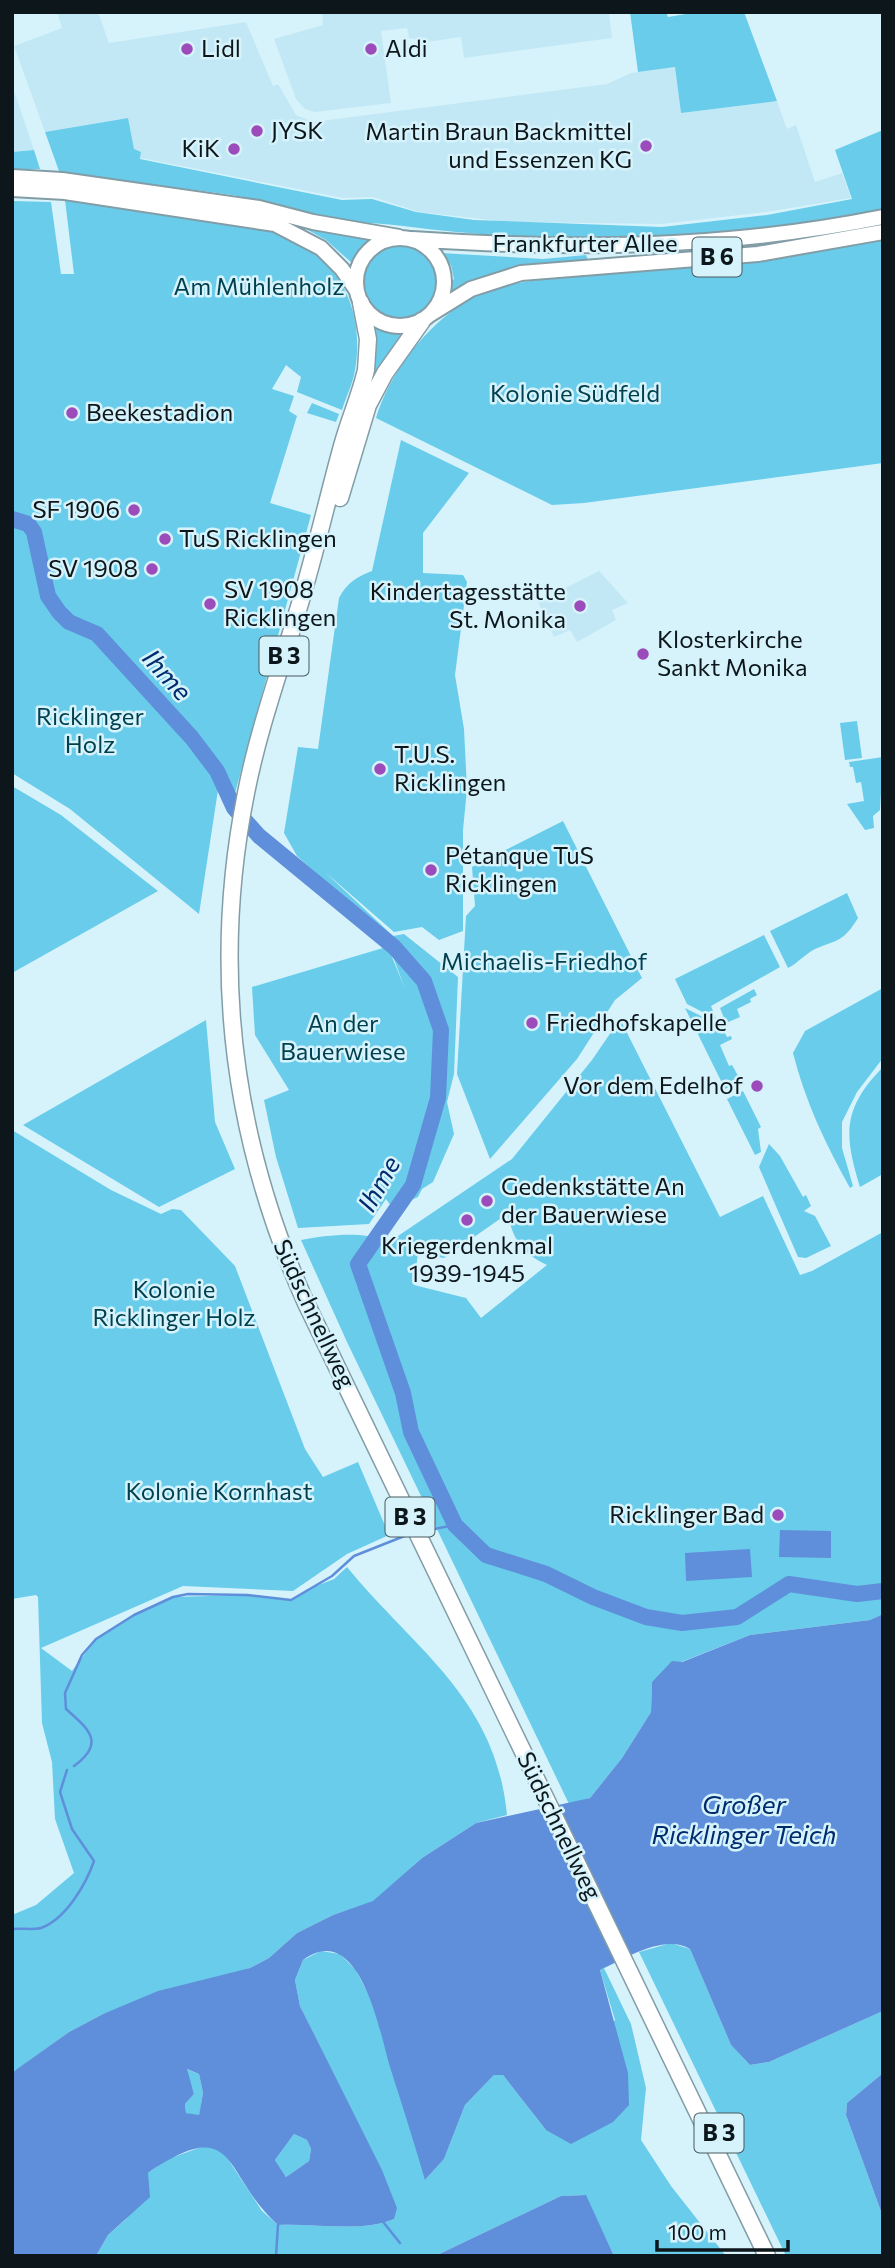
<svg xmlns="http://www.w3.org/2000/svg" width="895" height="2268" font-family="Commissioner,sans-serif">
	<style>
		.built { fill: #c3e8f5 }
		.green { fill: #68ccea; fill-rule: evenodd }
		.water { fill: #5f8fda; fill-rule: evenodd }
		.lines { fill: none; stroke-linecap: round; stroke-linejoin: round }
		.stream { stroke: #5f8fda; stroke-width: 2.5 }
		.river { stroke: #5f8fda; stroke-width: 16 }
		.primary-casing { stroke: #839da7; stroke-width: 18 }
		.trunk-casing { stroke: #839da7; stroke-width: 19 }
		.primary { stroke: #fff; stroke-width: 14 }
		.trunk { stroke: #fff; stroke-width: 16 }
		.poi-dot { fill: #9c4bbb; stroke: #d6f3fc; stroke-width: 2.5 }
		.labels { text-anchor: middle; stroke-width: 5; stroke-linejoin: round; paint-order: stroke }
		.shield { fill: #d6f3fc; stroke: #49595e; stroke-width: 2 }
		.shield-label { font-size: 23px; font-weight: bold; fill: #0d171b }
		.poi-label { font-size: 24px; fill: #0d171b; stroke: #d6f3fc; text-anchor: start }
		.street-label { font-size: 24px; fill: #0d171b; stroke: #d6f3fc }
		.park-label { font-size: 24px; fill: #003f4e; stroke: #d6f3fc }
		.water-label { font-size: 26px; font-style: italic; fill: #002c6d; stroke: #d6f3fc }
	</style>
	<rect width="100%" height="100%" fill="#d6f3fc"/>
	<path class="built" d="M57,12H98L109,43L246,22L273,86L278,84L296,115L313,122L607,84L631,73L675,67L681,113L777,101L787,129L796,125L815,182L842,173L851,198L767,212L662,224L509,222L419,212L373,197L343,198L141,158V152L134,150L127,118L45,132L14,46L62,28Z
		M322,12H609L612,38L464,58L461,37L427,42L409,38L407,28L381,31L391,103L315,112L305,109L296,99L274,39L323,25Z
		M12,85L34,150L12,152Z
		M599,571L628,603L612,610L616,620L577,642L570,630L554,637L538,602Z"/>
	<path class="green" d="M630,12H666L668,17L698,12H744L777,101L681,113L675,67L638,72Z
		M128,118L134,149L141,152L140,159L342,200L372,199L416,212L474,220L662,227L767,215L852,199L835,150L883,130V210C725,242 563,247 403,226C381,223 357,223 335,219C300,213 267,201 232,195C174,187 116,181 59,171L45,132Z
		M34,150L40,169H12V152Z
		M65,200C111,205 156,212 202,219C225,223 253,224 275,232C336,253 366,306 355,370C353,383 346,397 342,410L297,392L301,377L286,365L272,389L294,396L289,411L297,416L270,503L311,515L235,793L220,777L199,914L70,809L12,773V201L51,202L61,274H74Z
		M301,226L378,237L365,245L352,263L326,240Z
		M883,237V463L584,503L552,505L376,418C390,372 427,324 469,300C508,278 556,279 599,275C650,271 701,267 752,262C797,258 840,247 883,237Z
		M361 283a38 38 0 1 1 76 0a38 38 0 1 1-76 0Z
		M441,253L543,259L586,255L588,260L518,270L446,298L449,283L454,279L451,265L444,263Z
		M373,323L390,331L405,332L369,387Z
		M312,403L339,414L336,422L307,413Z
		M401,440L469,473L423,533V573L463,575L467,582L455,675L464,729L467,789L463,830V931L439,940L422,927L394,932L325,872L393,936L404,934L458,977L454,1074L447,1102L454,1134L433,1182L422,1189L418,1197L402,1204L415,1185L422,1165L441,1098L443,1030L426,979L390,940L297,856L284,833L298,747L318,749L339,598C347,583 356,577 372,571Z
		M857,721L862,758L845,760L840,723Z
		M883,757L880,810L873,816L874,828L865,830L847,804L864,801L861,782L856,783L853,767H850L849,762Z
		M12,786L61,815L158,891L12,973Z
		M563,821L642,978L615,1000L577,1059L490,1159L457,1074L466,916L475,906L472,867Z
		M847,893L858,918C843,942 839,939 815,949C805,954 798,963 788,968L770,931Z
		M764,935L780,967L711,1006L716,1019L687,1004L675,979Z
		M388,943L423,982L440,1031L437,1098L411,1185L393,1209L386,1199L369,1224L298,1228L276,1157L264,1100L289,1090L255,1035L252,987L383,948L390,952L405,989L391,951L384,947Z
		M883,988V1058L857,1092L842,1122V1148L853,1186L850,1188C826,1145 805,1101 793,1053L805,1031Z
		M754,989L757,995L750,999L751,1002L737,1009L740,1017L726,1023L720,1008Z
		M685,1008L721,1026L727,1037L731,1036L732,1039L720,1045L729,1066L732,1065L741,1081L725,1089Z
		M620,1019L720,1217L763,1196L800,1275L812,1271L883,1232V1614L870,1620L750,1635L681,1662L652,1682L651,1712L622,1758L590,1798L569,1804L347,1342L301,1240C321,1236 348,1233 368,1236C378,1237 384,1241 395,1238L512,1159L592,1060ZM507,1214C515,1242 521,1252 547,1265L481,1318L466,1298L414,1285L418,1253L444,1258Z
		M206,1020L215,1122L235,1169L159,1207L23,1125Z
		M883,1067V1174L860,1187C844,1135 842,1109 883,1067Z
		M743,1091L761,1127L758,1129L761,1152L755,1155L727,1099Z
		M12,1130L111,1190L161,1214L172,1209L181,1210L235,1266L305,1449L323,1477L358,1462L389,1535L347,1554L293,1591L183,1586L41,1648L72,1671L96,1639L134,1615L173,1597L247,1595L291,1600L306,1590L334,1579L347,1567C414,1649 496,1698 507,1815L476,1823L422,1858L373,1902L333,1915L297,1933L269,1958L250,1968L103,2014L69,2032L12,2073V1915L36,1905L74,1873L55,1819L52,1762L42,1723L38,1597L36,1595L12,1599Z
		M769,1144L780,1156L803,1197L806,1195L811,1206L804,1211L815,1216L831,1246L806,1258L798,1257L759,1167Z
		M671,1943L690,1949L731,2045L750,2065L769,2062L883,2011V2073L847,2103L846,2115L883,2217V2256H786L639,1952Z
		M321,1951L340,1954L355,1969L376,2008L426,2179L444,2159L465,2105L494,2075H503L546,2130L615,2020L600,1970L604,1968L631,2024L646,2088L641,2140L671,2186L726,2256H614L585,2195L561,2196L435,2256H96L108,2235L126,2219L148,2173L168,2159L207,2145L222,2150L262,2211L278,2225C314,2223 362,2233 394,2219L354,2116L300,2006L295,1980L303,1960Z
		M186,2069L199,2074L203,2093L199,2116L186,2113L185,2104L194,2094Z
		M294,2134L307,2140L311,2149L309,2161L286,2177L275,2160Z"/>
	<path class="water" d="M780,1530L831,1531V1558L779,1557Z
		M750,1549L752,1577L686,1581L685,1553Z
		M883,1614V2011L769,2062L750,2065L731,2045L690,1949C665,1933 624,1959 600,1970L628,2073L629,2105L613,2122L571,2144L546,2130L503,2075H494L465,2105L444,2159L425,2180C414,2142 402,2105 390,2067C380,2034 360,1918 303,1960L295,1980L300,2006L382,2170L397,2208L394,2219C362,2233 315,2223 278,2225C222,2176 239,2111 148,2173L150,2197L108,2235L96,2256H12V2073L17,2069L69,2032L103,2014L158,1991L250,1968L269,1958L297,1933L333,1915L373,1901L422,1858L476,1823L590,1798L622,1758L651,1712L652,1682L672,1661L682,1662L750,1635L870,1620ZM187,2069L199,2074L203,2093L199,2115L186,2113L185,2104L194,2094ZM294,2134L307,2140L311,2149L309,2161L286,2177L275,2160Z
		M883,2073V2217L846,2115L847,2103Z
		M586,2195L614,2256H435L561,2196Z"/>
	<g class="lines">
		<path class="stream" d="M434,1529L455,1525
			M74,1766C107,1742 87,1728 66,1709L65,1693L82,1655L96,1639L134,1615L173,1597L188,1594L247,1595L291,1600L332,1576L354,1556L407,1535
			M12,1929C21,1928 33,1930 41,1928C66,1919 86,1884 94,1861L72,1829L60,1792L67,1770
			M384,2223L400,2243
			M276,2256L278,2225"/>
		<path class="river" d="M12,519L28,524L34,532L48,596L59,612L69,622L97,634L192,738L217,771L234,808L259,836L394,947L424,981L441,1030L438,1098L413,1185L358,1264L403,1393L411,1432L455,1525L486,1555L546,1574L593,1597L646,1617L682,1623L737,1617L789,1584L857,1594L883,1591"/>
		<defs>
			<path id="primary" d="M12,177L62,180L259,208L313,222L399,237
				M12,189L65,192L275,224L321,248L342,269L357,291
				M356 282a44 44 0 1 1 88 0a44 44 0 1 1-88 0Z
				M412,239C573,250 723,249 883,217
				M429,315L471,289L521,273L758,254L883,232"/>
			<path id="trunk" d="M361,303L368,339L366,370C360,396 349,420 342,446C327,500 315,555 298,610C280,670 258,731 246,793C211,968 233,1139 305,1301L767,2256
				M340,498L368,405L385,373L422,321"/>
		</defs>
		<use href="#primary" class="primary-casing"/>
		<use href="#trunk" class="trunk-casing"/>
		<use href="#primary" class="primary"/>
		<use href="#trunk" class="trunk"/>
	</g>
	<g class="poi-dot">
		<circle cx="187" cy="49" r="7"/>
		<circle cx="371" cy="49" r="7"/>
		<circle cx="257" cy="131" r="7"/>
		<circle cx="646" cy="146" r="7"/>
		<circle cx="234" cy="149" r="7"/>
		<circle cx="72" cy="413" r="7"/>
		<circle cx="134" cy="510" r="7"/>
		<circle cx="165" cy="539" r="7"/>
		<circle cx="152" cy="569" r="7"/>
		<circle cx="210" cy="604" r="7"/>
		<circle cx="580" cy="606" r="7"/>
		<circle cx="643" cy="654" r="7"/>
		<circle cx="380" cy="769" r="7"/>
		<circle cx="431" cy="870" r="7"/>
		<circle cx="532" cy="1023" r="7"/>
		<circle cx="757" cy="1086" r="7"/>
		<circle cx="487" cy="1201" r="7"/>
		<circle cx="467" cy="1220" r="7"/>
		<circle cx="778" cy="1515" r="7"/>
	</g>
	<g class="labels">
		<g class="shield">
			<rect x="692.5" y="237.5" width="49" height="39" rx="5"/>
			<rect x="259.5" y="636.5" width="49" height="39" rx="5"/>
			<rect x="385.5" y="1497.5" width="49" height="39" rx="5"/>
			<rect x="694.5" y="2113.5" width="49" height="39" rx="5"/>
		</g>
		<g class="shield-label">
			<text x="717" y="265">B 6</text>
			<text x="284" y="664">B 3</text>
			<text x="410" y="1525">B 3</text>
			<text x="719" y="2141">B 3</text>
		</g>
		<g class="poi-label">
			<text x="201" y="57">Lidl</text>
			<text x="385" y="57">Aldi</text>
			<text x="271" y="139">JYSK</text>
			<text x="632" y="140" text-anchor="end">Martin Braun Backmittel<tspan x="632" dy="28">und Essenzen KG</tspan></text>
			<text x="220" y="157" text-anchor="end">KiK</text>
			<text x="86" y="421">Beekestadion</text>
			<text x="120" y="518" text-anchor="end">SF 1906</text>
			<text x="179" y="547">TuS Ricklingen</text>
			<text x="138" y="577" text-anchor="end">SV 1908</text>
			<text x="224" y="598">SV 1908<tspan x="224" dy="28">Ricklingen</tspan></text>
			<text x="566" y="600" text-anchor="end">Kindertagesstätte<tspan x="566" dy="28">St. Monika</tspan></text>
			<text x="657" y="648">Klosterkirche<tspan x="657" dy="28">Sankt Monika</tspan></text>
			<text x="394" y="763">T.U.S.<tspan x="394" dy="28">Ricklingen</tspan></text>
			<text x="445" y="864">Pétanque TuS<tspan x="445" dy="28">Ricklingen</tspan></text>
			<text x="546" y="1031">Friedhofskapelle</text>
			<text x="743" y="1094" text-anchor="end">Vor dem Edelhof</text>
			<text x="501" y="1195">Gedenkstätte An<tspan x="501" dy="28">der Bauerwiese</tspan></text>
			<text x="467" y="1254" text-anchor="middle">Kriegerdenkmal<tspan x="467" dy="28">1939-1945</tspan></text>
			<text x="764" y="1523" text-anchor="end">Ricklinger Bad</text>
		</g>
		<g class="street-label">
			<text x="585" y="252">Frankfurter Allee</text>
			<text transform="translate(314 1314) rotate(65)" y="8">Südschnellweg</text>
			<text transform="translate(559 1826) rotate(64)" y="8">Südschnellweg</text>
		</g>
		<g class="park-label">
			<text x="259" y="295">Am Mühlenholz</text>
			<text x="575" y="402">Kolonie Südfeld</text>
			<text x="90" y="725">Ricklinger<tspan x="90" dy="28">Holz</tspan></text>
			<text x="544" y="970">Michaelis-Friedhof</text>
			<text x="343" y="1032">An der<tspan x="343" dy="28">Bauerwiese</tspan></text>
			<text x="174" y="1298">Kolonie<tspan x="174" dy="28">Ricklinger Holz</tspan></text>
			<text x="219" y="1500">Kolonie Kornhast</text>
		</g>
		<g class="water-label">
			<text transform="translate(167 675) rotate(48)" y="9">Ihme</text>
			<text transform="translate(379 1184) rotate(-61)" y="9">Ihme</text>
			<text x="744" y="1814">Großer<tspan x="744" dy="30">Ricklinger Teich</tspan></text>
		</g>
	</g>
	<rect width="895" height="2268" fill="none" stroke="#0d171b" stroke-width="28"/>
	<path d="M657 2240v10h131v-10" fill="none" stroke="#0d171b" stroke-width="3.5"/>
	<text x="668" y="2240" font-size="21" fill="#0d171b" stroke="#d6f3fc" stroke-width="5" paint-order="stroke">100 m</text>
</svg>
